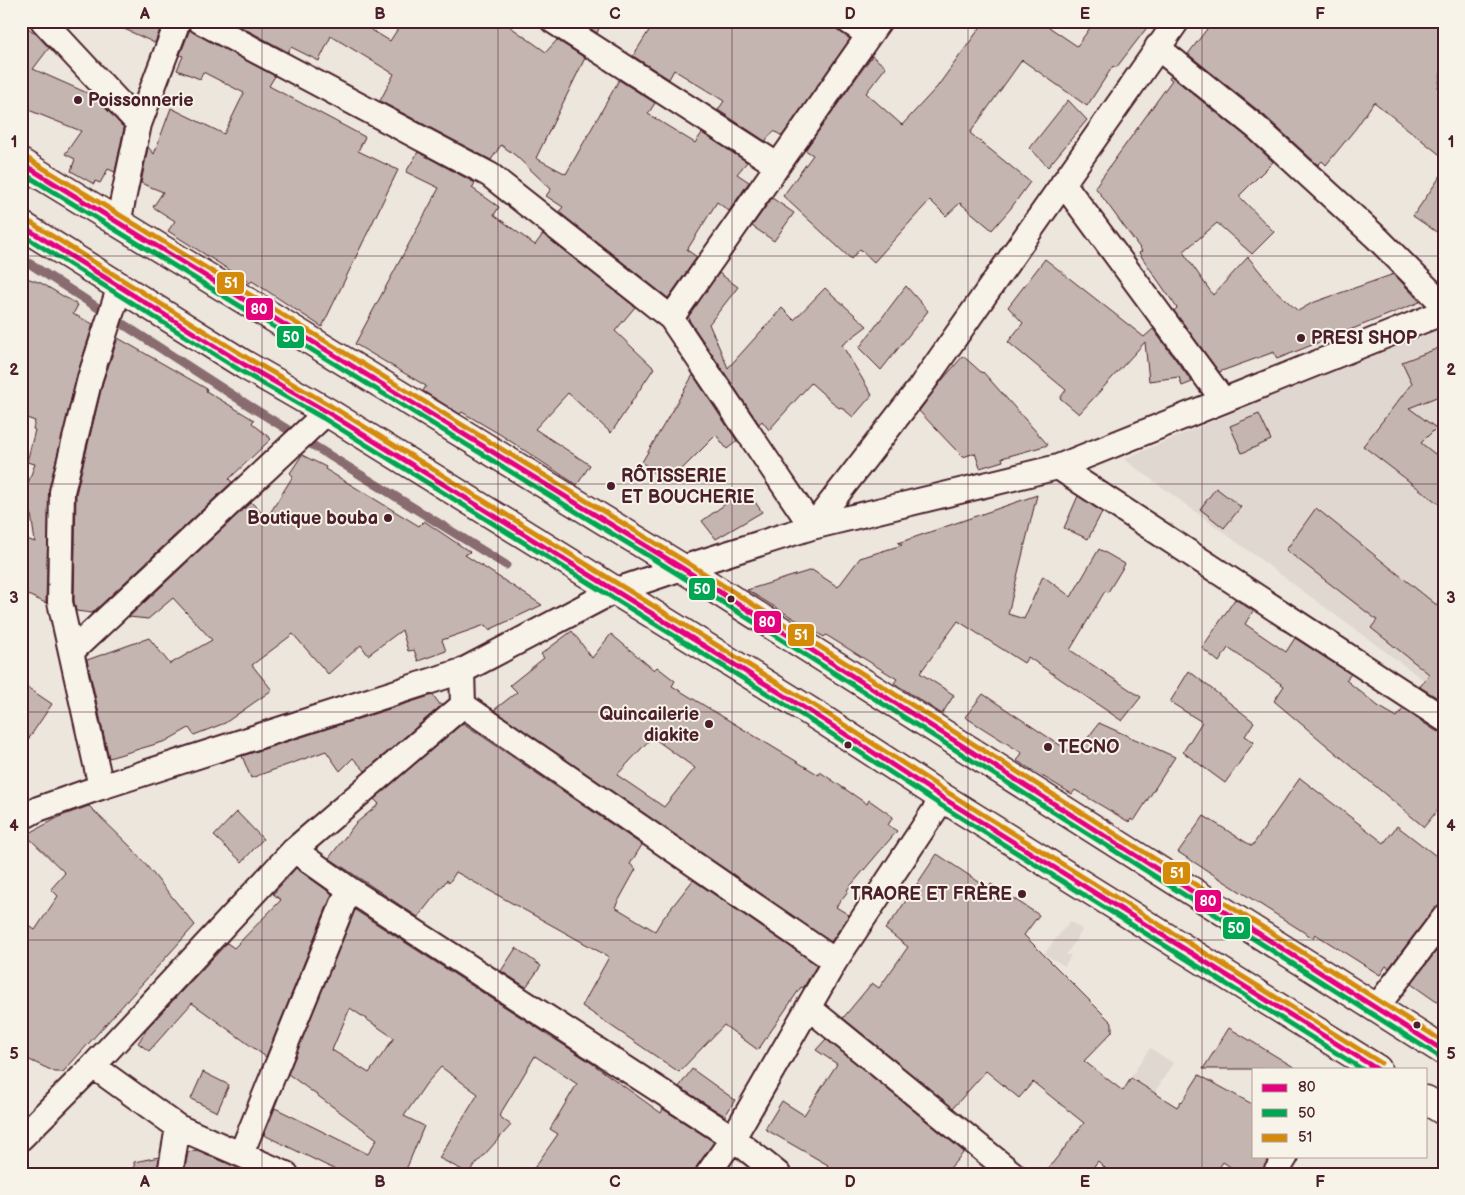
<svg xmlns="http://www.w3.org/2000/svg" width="1465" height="1195" font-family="'Balsamiq Sans',sans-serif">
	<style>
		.built { fill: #e0d7d0 }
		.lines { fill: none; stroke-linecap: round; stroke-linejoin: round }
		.stream { stroke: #896c6f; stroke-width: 9 }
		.building { fill: #c4b5b0; stroke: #4a1f2b; fill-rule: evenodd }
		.street-casing { stroke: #4a1f2b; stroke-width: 28 }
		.primary-casing { stroke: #4a1f2b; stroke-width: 31 }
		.street { stroke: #f7f3e8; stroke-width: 24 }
		.primary { stroke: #f7f3e8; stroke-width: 28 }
		.bus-1-casing { stroke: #f7f3e8; stroke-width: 9 }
		.bus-2-casing { stroke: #f7f3e8; stroke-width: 9 }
		.bus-3-casing { stroke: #f7f3e8; stroke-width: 9 }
		.bus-1 { stroke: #e5007d; stroke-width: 5 }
		.bus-2 { stroke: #00a651; stroke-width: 5 }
		.bus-3 { stroke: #d48b09; stroke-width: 5 }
		.grid { fill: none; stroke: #4a1f2b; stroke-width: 1; stroke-opacity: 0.55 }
		.poi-dot { fill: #4a1f2b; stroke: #f7f3e8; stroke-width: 2 }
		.labels { text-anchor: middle; stroke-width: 4; stroke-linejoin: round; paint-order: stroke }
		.poi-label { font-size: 18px; font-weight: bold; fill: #4a1f2b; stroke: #f7f3e8; text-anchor: start }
		.line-badge { stroke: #f7f3e8; stroke-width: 2 }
		.badge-label { font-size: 14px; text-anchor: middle; font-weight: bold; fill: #fff }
		.neatline { fill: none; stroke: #4a1f2b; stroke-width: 2 }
		.grid-label { font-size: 16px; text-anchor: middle; font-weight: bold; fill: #4a1f2b }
	</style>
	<rect width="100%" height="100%" fill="#ece6dd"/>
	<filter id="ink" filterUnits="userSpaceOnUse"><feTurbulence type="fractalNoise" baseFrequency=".02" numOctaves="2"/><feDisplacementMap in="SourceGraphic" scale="10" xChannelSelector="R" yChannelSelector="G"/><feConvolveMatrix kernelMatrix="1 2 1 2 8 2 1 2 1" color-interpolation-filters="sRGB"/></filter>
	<g filter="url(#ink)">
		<path class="built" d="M1444,323V695L1124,459Z
			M1070,921L1082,930L1066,955H1071L1065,966L1044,954Z
			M1150,1048L1173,1063L1155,1092L1131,1077Z"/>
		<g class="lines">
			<path class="stream" d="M21,258L248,405L506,565"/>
		</g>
		<path class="building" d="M107,21H163L155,43Z
			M230,21H357L390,41L403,21H502L546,52L557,40L585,58L536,158L566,174L619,80L655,103L648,114L695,143L702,133L747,162L737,174L749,182L729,211L717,202L687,250L697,257L668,298L559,212L563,207L546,196L551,189L515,155L501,145L491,160L380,101L394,74L331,36L319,61L291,47L288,52Z
			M579,21H602L597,33Z
			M655,21H826L850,39L782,136L774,131L765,141L718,110L724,101L674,70L669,79L633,56Z
			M985,21H1040L1077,46L1095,21H1152L1116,68L1113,66L1087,106L1022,60L970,133L1030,182L1011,208L992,230L960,203L946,216L930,200L874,262L860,249L851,259L783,196L813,155L805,150L872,56L886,67L866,93L902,125L937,87Z
			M1213,21H1444V58L1438,88L1444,92V158L1374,102L1356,128L1326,165L1322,161L1318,165L1265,116L1188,54Z
			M21,23L36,34L49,48L33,69L94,96L124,128L115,172L108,169L100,183L95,181L94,184L71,171L75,159L65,154L81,131L21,107Z
			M190,29L194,33L275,76L269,86L365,137L358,151L398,170L322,327L252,281L250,283L168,231L175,221L153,207L163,192L141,183L148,147L154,154L171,108L224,134L244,93L203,72L200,79L177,70L183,56L180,55Z
			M1171,76L1247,137L1273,162L1239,196L1274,232L1252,254L1217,223L1183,252L1213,295L1248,257L1274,289L1298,311L1312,303L1394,274L1420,302L1277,359L1274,352L1219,372L1174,311L1177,308L1139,253L1142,251L1095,187L1172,80L1169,78Z
			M1068,100L1087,120L1048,167L1030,148Z
			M418,152L475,183L472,188L499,207L494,215L535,245L543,234L635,307L615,331L654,368L611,433L568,393L535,429L590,465L577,485L501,435L462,412L460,414L428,394L423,391L426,386L355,344L439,188L406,172Z
			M1444,171V237L1413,216Z
			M772,198L794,213L774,241L752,226Z
			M1045,259L1144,337L1153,329L1192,382L1182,386L1179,377L1149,381L1145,342L1079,414L1060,398L1066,390L1008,342L1023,323L1008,307Z
			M719,273L738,287L709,324L728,368L782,308L794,320L825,288L867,326L842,345L872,395L853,417L841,407L839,408L811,383L769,430L762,421L759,424L689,320L690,319L688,317Z
			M21,276L41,283L78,305L73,314L93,324L77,375L49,489L46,603L21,592V537L35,542L27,486L35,464L27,462L35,430L33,429L35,421L21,416Z
			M906,286L928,311L881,370L859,348Z
			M118,338L207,389L206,391L254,420L252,423L271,439L229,479L232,482L92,613L76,611L74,601L76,494L103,382Z
			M1444,346V394L1409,408L1436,428L1421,443L1444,461V508L1363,446L1412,383L1402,362Z
			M963,356L982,373L983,372L1048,445L1002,458L1003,461L980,468L975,453L963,457L953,447L919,411L943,379Z
			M693,375L737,441L727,449L716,435L666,485L642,462Z
			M1259,414L1271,440L1242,453L1230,426Z
			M302,455L326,467L325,469L419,526L424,521L470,552L465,555L542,605L489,630L485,625L442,640L446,651L418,661L414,650L408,651L402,630L368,655L361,645L328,674L293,634L252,665L272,690L225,723L194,735L189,728L166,741L109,758L87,660L149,638L170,664L212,640L173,598L148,619L129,617L251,502L267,518L293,476L290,473Z
			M1216,488L1241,507L1224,528L1200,509Z
			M746,489L762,512L716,539L702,521Z
			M1037,495L1008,614L1024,619L1043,576L1071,597L1099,549L1125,564L1108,592L1105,591L1070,650L1141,697L1122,721L1028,657L1024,663L958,621L920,673L954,695L942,714L894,683L897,679L826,635L824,637L747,590L812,570L838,587L860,558L902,545L898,543Z
			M1078,496L1102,512L1088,539L1064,528Z
			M1316,508L1444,611V702L1420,687L1429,674L1371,628L1377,620L1286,550Z
			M1235,599L1253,611L1245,624L1286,652L1295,638L1351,674L1346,680L1378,706L1397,717L1403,709L1436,731L1444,733V802L1424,827L1274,701L1284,686L1228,648L1219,662L1202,648Z
			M572,631L592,658L611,634L654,670L657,667L675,681L672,686L819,775L820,772L867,804L869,800L893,817L888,825L897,831L847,890L848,891L836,907L849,915L831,942L494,710L517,692L510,685L544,658L541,654ZM652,737L695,768L664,807L617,775Z
			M1189,671L1254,722L1245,736L1254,742L1225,783L1183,752L1202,722L1170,702Z
			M21,683L52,704L21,750Z
			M983,694L1075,755L1099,723L1175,757L1134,821L1131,819L1129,822L1075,790L1072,794L1017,761L1022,753L965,717Z
			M433,695L441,706L365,771L353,758L340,771L326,751L251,778L242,756Z
			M463,723L642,845L630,864L636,869L615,907L655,931L661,921L693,880L817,965L803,988L801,987L758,1050L724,1025L679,1072L582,1006L609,957L456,872L449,883L447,880L418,917L329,858L355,824L379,804L374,799Z
			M1300,778L1384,843L1397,826L1444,862V905L1438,906L1433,910L1389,968L1386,966L1380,975L1315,934L1313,938L1178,852L1204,816L1252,846Z
			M89,806L132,848L195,925L63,1072H55L21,1056V920L35,930L58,896L51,889L65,873L26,835L61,816Z
			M237,812L263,839L242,862L214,836Z
			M937,854L988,888L991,884L1039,915L1024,935L1112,1023V1032L1084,1061L1123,1091L1131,1078L1177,1107L1181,1101L1182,1102L1199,1075L1254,1105V1156H1270L1261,1174H1241L1223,1162L1215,1174H1111L1098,1161L1088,1174H1044L1084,1123L1033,1082L1019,1098L986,1071L953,1108L843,1018L872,983L879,988L908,947L885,929L897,914Z
			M296,868L332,894L266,1057L192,1003L149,1051L138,1043L149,1026L227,943L234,948L281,900L273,894Z
			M355,910L590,1062L661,1113L663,1109L714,1142L697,1166L694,1174H530L558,1134L550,1129L577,1084L535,1056L499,1116L511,1125L468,1173L439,1158L478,1094L441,1067L426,1084L404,1116L424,1126L408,1165L404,1173L406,1174H344L264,1135L275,1108L368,1154L377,1139L288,1074ZM350,1008L394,1038L369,1073L332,1050Z
			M1444,941V1007L1411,984Z
			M516,948L541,966L526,987L501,971Z
			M1229,1028L1246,1038L1297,1069H1203Z
			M826,1039L964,1152L945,1174H822L828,1165L765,1129L782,1101L804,1115L837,1064L816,1050Z
			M692,1069L735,1100L725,1116L679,1087Z
			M203,1072L229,1085L217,1112L191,1099Z
			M197,1150L247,1172L246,1174H184L188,1152Z
			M159,1157L157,1174H135L134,1162Z"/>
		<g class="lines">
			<defs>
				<path id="street" d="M43,21L139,124
					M200,21L490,175L671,318L812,527L921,386L1177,21
					M553,21L777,165
					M848,21L869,35
					M1157,47L1256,127L1377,238L1444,305
					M1063,183L1223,400
					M118,223L139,124L178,21
					M671,318L879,21
					M1058,467L1444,719
					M72,651L327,412
					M463,705L835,961
					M101,787L60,602L62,492L90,378L120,286
					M21,818L38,809L101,787L462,671L614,591L682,568L812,527L1058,467L1444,312
					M294,850L349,889L733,1138L778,1174
					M809,1008L1013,1174
					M1376,1008L1444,918
					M93,1066L178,1127L286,1174
					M21,1138L93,1066L294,850L463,705L462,671
					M241,1154L349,889
					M170,1174L178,1127
					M708,1174L733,1138L835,961L943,798
					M1275,1174L1286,1156"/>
				<path id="primary" d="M21,163L682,568L1444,1051
					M21,225L245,365L327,412L822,719L943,798L1377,1069
					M1426,1100L1444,1111"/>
			</defs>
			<use href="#street" class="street-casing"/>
			<use href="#primary" class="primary-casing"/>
			<use href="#street" class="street"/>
			<use href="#primary" class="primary"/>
			<defs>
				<path id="bus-1" d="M21,163L682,568L1444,1051
					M21,225L245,365L327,412L822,719L943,798L1377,1069"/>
				<path id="bus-2" d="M21,172L678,574L1440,1057
					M21,234L241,371L323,418L818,725L939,804L1362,1069"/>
				<path id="bus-3" d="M25,157L686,562L1444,1042
					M25,219L249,359L331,406L826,713L947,792L1381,1063"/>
			</defs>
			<use href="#bus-1" class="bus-1-casing"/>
			<use href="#bus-2" class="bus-2-casing"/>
			<use href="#bus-3" class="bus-3-casing"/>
			<use href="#bus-1" class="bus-1"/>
			<use href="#bus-2" class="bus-2"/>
			<use href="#bus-3" class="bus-3"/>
		</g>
	</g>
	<path class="grid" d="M262,21V1174M498,21V1174M732,21V1174M968,21V1174M1202,21V1174M21,256H1444M21,484H1444M21,712H1444M21,940H1444"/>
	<g class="poi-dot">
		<circle cx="78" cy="100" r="5"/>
		<circle cx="1301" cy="338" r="5"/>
		<circle cx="611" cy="486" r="5"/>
		<circle cx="388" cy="518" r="5"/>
		<circle cx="731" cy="599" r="4.5"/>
		<circle cx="709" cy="724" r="5"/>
		<circle cx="848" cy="745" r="4.5"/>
		<circle cx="1048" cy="747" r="5"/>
		<circle cx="1022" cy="894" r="5"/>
		<circle cx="1417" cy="1025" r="4.5"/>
	</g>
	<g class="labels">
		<g class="poi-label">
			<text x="88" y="106">Poissonnerie</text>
			<text x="1311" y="344">PRESI SHOP</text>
			<text x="621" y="482">RÔTISSERIE<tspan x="621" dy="21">ET BOUCHERIE</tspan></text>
			<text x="378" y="524" text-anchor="end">Boutique bouba</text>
			<text x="699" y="720" text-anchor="end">Quincailerie<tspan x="699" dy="21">diakite</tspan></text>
			<text x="1058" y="753">TECNO</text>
			<text x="1012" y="900" text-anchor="end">TRAORE ET FRÈRE</text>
		</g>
	</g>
	<g class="line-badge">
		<rect x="216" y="271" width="29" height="24" rx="5" fill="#d48b09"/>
		<rect x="245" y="297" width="29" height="24" rx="5" fill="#e5007d"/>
		<rect x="276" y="325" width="29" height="24" rx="5" fill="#00a651"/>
		<rect x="688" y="577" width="28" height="24" rx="5" fill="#00a651"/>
		<rect x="753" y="610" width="29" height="24" rx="5" fill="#e5007d"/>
		<rect x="787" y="623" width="28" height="24" rx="5" fill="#d48b09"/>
		<rect x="1162" y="861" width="29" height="24" rx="5" fill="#d48b09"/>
		<rect x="1194" y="889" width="28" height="24" rx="5" fill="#e5007d"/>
		<rect x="1222" y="916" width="29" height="24" rx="5" fill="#00a651"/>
	</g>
	<g class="badge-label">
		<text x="231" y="288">51</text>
		<text x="259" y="314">80</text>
		<text x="291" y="342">50</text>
		<text x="702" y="594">50</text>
		<text x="767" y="627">80</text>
		<text x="801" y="640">51</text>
		<text x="1177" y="878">51</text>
		<text x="1208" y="906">80</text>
		<text x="1236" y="933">50</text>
	</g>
	<rect width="1465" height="1195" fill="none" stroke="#f7f3e8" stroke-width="55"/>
	<rect x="1252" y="1068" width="175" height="90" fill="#f7f3e8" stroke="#b29e9c"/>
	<rect x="1262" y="1084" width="25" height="8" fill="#e5007d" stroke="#b29e9c"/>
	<text x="1298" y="1092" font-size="15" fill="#4a1f2b">80</text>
	<rect x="1262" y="1109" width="25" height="8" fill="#00a651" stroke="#b29e9c"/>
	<text x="1298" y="1118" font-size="15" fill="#4a1f2b">50</text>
	<rect x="1262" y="1134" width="25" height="8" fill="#d48b09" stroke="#b29e9c"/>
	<text x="1298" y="1142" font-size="15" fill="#4a1f2b">51</text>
	<rect x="28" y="28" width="1410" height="1140" class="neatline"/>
	<g class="grid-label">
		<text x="145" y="19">A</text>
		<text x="380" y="19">B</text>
		<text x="615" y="19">C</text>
		<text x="850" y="19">D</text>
		<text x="1085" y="19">E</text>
		<text x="1320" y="19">F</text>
		<text x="14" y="147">1</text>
		<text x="1451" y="147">1</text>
		<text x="14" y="375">2</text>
		<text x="1451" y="375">2</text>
		<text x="14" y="603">3</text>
		<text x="1451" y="603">3</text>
		<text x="14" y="831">4</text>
		<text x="1451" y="831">4</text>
		<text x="14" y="1059">5</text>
		<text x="1451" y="1059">5</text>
		<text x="145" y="1187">A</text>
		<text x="380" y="1187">B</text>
		<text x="615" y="1187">C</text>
		<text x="850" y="1187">D</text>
		<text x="1085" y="1187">E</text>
		<text x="1320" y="1187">F</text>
	</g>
</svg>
